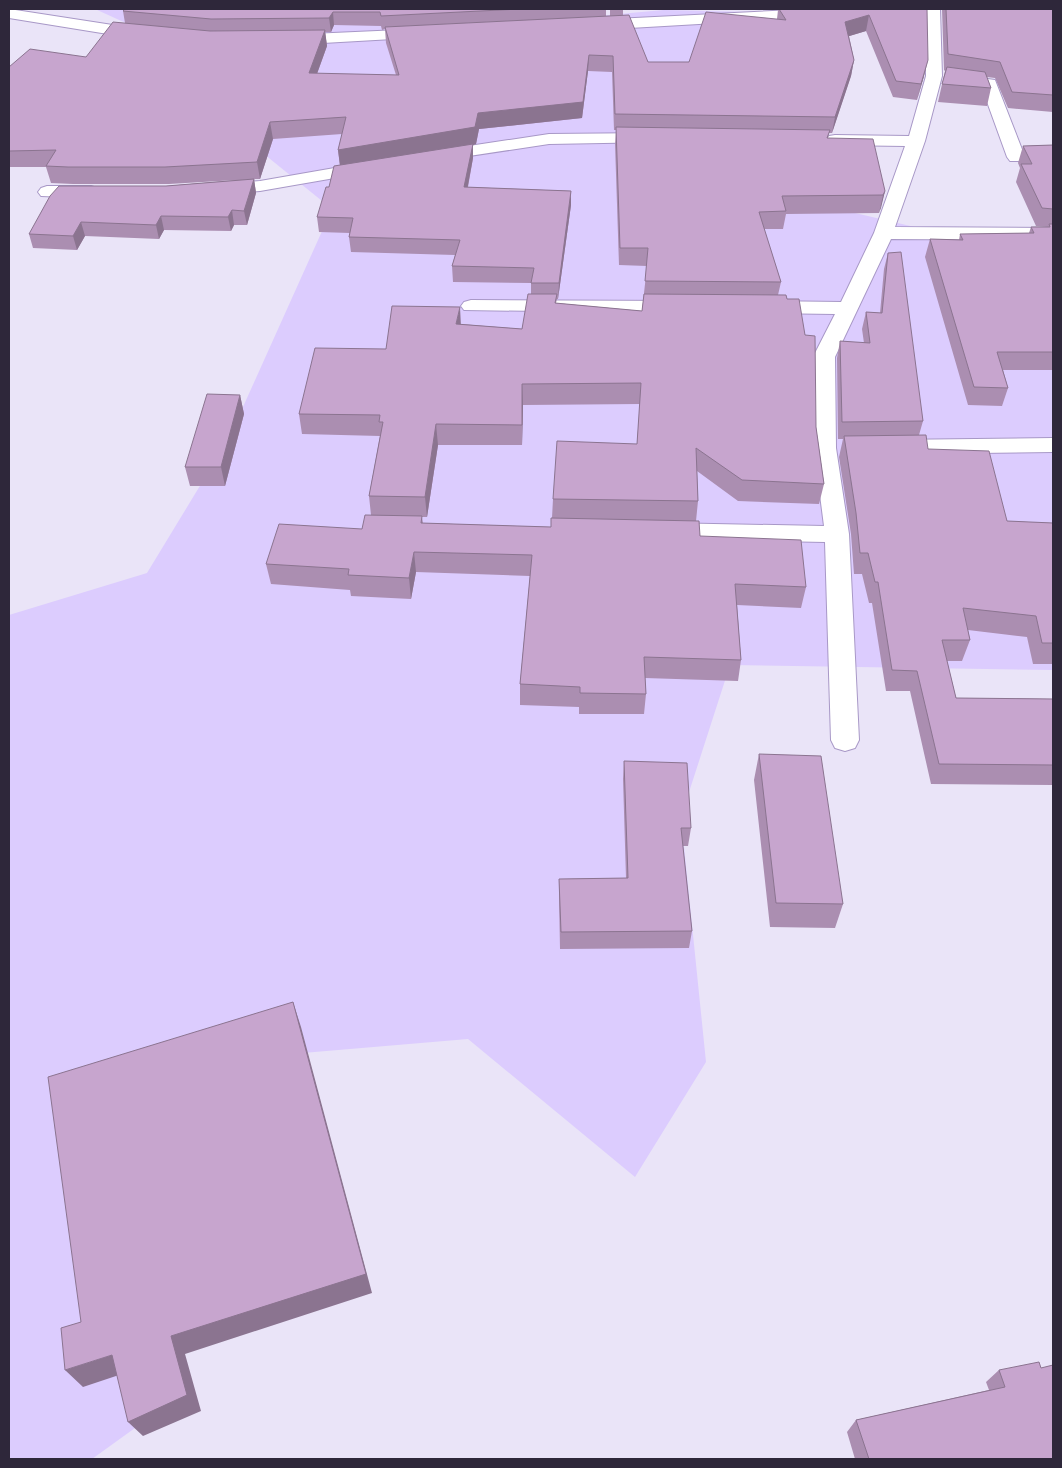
<svg xmlns="http://www.w3.org/2000/svg" width="1062" height="1468" font-family="Roboto,sans-serif">
	<style>
		.green { fill: #dcccfe }
		.lines { fill: none; stroke-linecap: round; stroke-linejoin: round }
		.minor-casing { stroke: #a898c7; stroke-width: 2 }
		.tertiary-casing { stroke: #a898c7; stroke-width: 2 }
		.minor { fill: #fff; fill-rule: evenodd }
		.tertiary { fill: #fff; fill-rule: evenodd }
		.wall { fill: #ab8eb1; fill-rule: evenodd }
		.shaded-wall { fill: #8b7490 }
		.building { fill: #c7a5ce; stroke: #8b7490 }
	</style>
	<rect width="100%" height="100%" fill="#eae4f8"/>
	<path class="green" d="M95,9H456L497,25L664,10L754,12L804,201L987,244L1053,277V670L730,665L681,817L706,1062L635,1177L468,1039L291,1054L135,1428L92,1459H9V615L147,573L229,438L332,209L223,121L150,34Z"/>
	<g class="lines">
		<defs>
			<path id="minor" d="M924,9H940L942,76L925,141L895,227L1053,228V240L891,239L835,357L836,448L849,534L859,740L855,748L845,751L835,748L831,740L825,542L663,539L654,537L651,531L654,525L663,523L824,526L814,448L813,357L835,314L763,313L756,311L753,307L756,303L763,301L841,302L874,233L905,146L835,145L829,144L826,140L829,136L835,135L909,136L926,76Z
				M958,75L995,80L1025,157L1022,161H1010L1007,157L982,88L952,83L950,80L952,77Z
				M652,133L658,134L661,138L658,142L549,144L436,161L430,160L427,156L430,152L436,151L549,134Z
				M369,162L375,163L378,167L375,171L260,191L219,194L213,193L210,189L213,185L219,184L260,181Z
				M47,186H91L97,188L100,192L97,196L91,198L41,196L38,192L41,188Z
				M471,300L680,301L687,303L690,307L687,311L680,313L464,310L461,306L464,302Z
				M1053,438V452L890,454L882,452L879,447L882,442L890,440Z"/>
			<path id="tertiary" d="M9,9L145,30L153,35L145,40L9,18Z
				M814,9L822,14L819,17L595,30L587,25L595,20Z
				M422,29L428,31L430,34L428,37L288,45L280,40L288,35Z"/>
		</defs>
		<use href="#minor" class="minor-casing"/>
		<use href="#tertiary" class="tertiary-casing"/>
		<use href="#minor" class="minor"/>
		<use href="#tertiary" class="tertiary"/>
	</g>
	<path class="wall" d="M125,9H606V16H610V9H623V15L648,62H689L777,19L778,10H769L768,9H927L924,76L917,100L893,97L866,31L849,36L854,60L851,76L832,133H829L828,138L885,191L879,213L786,214L783,229H764L781,282L778,295L816,427L824,484L819,504L738,501L697,471L698,501L696,521L700,536L806,587L801,608L737,605L741,660L738,681L645,678L646,694L644,714H579V707L520,705V684L530,576L416,572L411,599L351,596L350,590L271,584L266,564L362,529L371,515L369,496L380,436L302,434L299,414L386,349L461,324L522,329L531,294V283L453,282L452,266L455,255L351,252L349,237L350,233L319,232L317,217L340,165L338,150L342,134L273,139L260,179H254L256,193L247,225H234L231,231L164,230L159,239L85,236L77,250L33,248L29,234L166,186L236,180L169,184H73L51,183L46,167H9V67L86,57L125,23L123,11ZM334,25L381,26L382,30L385,29L386,43L396,75L317,74L327,46L325,32H331ZM588,71L612,72L614,130H616L615,144L619,265L647,266L642,311L556,303L557,299H558L571,205V191L468,187L473,158V145L476,144L479,129L582,118ZM640,404L637,444L553,499L552,518L551,527L423,523L422,517H427L438,445H522L523,405Z
		M942,9H1053V112L1008,108L995,78L987,77L991,88L987,106L938,102L945,71L944,70Z
		M1053,145V370H1003L1008,388L1002,406L968,405L925,257L930,239L959,240L960,234L1029,233L1031,227L1048,226H1036L1016,182L1020,168L1018,163L1023,146Z
		M888,253L923,421L919,435L928,449L1007,521L1053,523V664H1033L1027,637L968,630L970,640L962,661H947L956,698L1053,699V785L931,784L910,691H886L872,603H869L862,574H854L851,534L839,457L843,439H838L837,358L840,341L864,343L862,329L866,312L880,313L884,269Z
		M240,395L244,414L225,486H190L185,467Z
		M759,754L843,904L835,928L770,927L754,780Z
		M624,761L691,828L688,846H683L692,931L689,948L560,949L559,896V879L626,878L623,779Z
		M999,1370L1053,1459H855L847,1432L856,1420L989,1390L986,1382Z"/>
	<path class="shaded-wall" d="M333,12L334,25L331,32L329,18Z
		M869,15L866,31L843,38L845,22Z
		M325,30L327,46L311,90L309,73Z
		M589,55L588,71L582,118L479,129L476,144L473,145V158L465,201L340,166L338,150L478,113Z
		M854,60L851,76L832,133L835,117Z
		M928,60L924,76L917,100L921,84Z
		M270,122L273,139L260,179L257,162Z
		M254,179L256,193L247,225L244,211Z
		M571,191V205L558,299L559,283Z
		M885,191L881,208L879,213L883,195Z
		M232,210L234,225L231,231L228,217Z
		M161,216L164,230L159,239L156,225Z
		M81,222L85,236L77,250L73,236Z
		M460,307L461,327L456,324Z
		M522,384L523,405L522,445Z
		M240,395L244,414L225,486L221,467Z
		M436,424L438,445L427,517L425,497Z
		M414,552L416,572L411,599L409,578Z
		M293,1002L301,1027L372,1293L185,1354L201,1411L143,1436L128,1422L171,1336Z
		M112,1355L128,1372L83,1387L65,1370Z"/>
	<path class="building" d="M125,9H520L381,16L380,12H333L329,18L211,19L123,11Z
		M779,9H927L928,60L921,84L896,81L869,15L845,22L854,60L835,117L615,114L613,56L589,55L583,102L478,113L475,127L338,150L346,117L270,122L257,162L165,167H68L46,166L56,150L9,151V67L30,49L86,57L113,22L210,31L325,30L309,73L399,75L385,27L629,15L648,62H689L706,12L786,20Z
		M946,9H1053V95L1012,92L1000,62L948,54Z
		M947,67L985,72L991,88L942,84Z
		M616,127L830,130L827,138L873,139L885,191L883,195L782,196L786,211L759,212L781,282L645,281L648,248H620Z
		M473,144L464,187L571,191L559,283H531L534,268L452,266L460,240L349,237L353,218L317,217L326,187H329L334,166Z
		M1053,145V209L1042,208L1021,164H1032L1023,146Z
		M254,179L244,211L232,210L228,217L161,216L156,225L81,222L73,236L29,234L50,196L59,186H166Z
		M1049,224H1053V352H997L1008,388L974,387L930,239L963,240L960,234L1034,233L1031,227H1050Z
		M901,252L923,421L842,422L840,341L870,343L866,312L882,313L888,253Z
		M528,294H557L555,303L642,311L644,294L786,295L787,299H799L805,335L815,336L816,427L824,484L742,480L696,448L698,501L553,499L557,441L637,444L641,383L522,384V425L436,424L425,497L369,496L383,422H379L380,415L299,414L315,348L386,349L392,306L460,307L456,324L522,329Z
		M207,394L240,395L221,467H185Z
		M926,435L928,449L989,451L1007,521L1053,523V643H1042L1036,616L963,608L970,640H942L956,698L1053,699V765L939,764L917,671L892,670L878,582H875L868,553H860L856,513L844,436Z
		M365,515L422,516L421,523L551,527V518L699,521L700,536L801,540L806,587L735,584L741,660L644,657L646,694L580,693V687L520,684L532,555L414,552L409,578L348,575L349,569L266,564L279,524L362,529Z
		M759,754L821,756L843,904L776,903Z
		M624,761L687,763L691,828H681L692,931L561,932L559,879L628,878Z
		M293,1002L366,1274L171,1336L187,1395L128,1422L112,1355L65,1370L61,1328L81,1322L48,1077Z
		M1039,1362L1041,1368L1053,1365V1459H869L856,1420L1005,1387L999,1370Z"/>
	<rect width="1062" height="1468" fill="none" stroke="#2e273a" stroke-width="20"/>
</svg>
